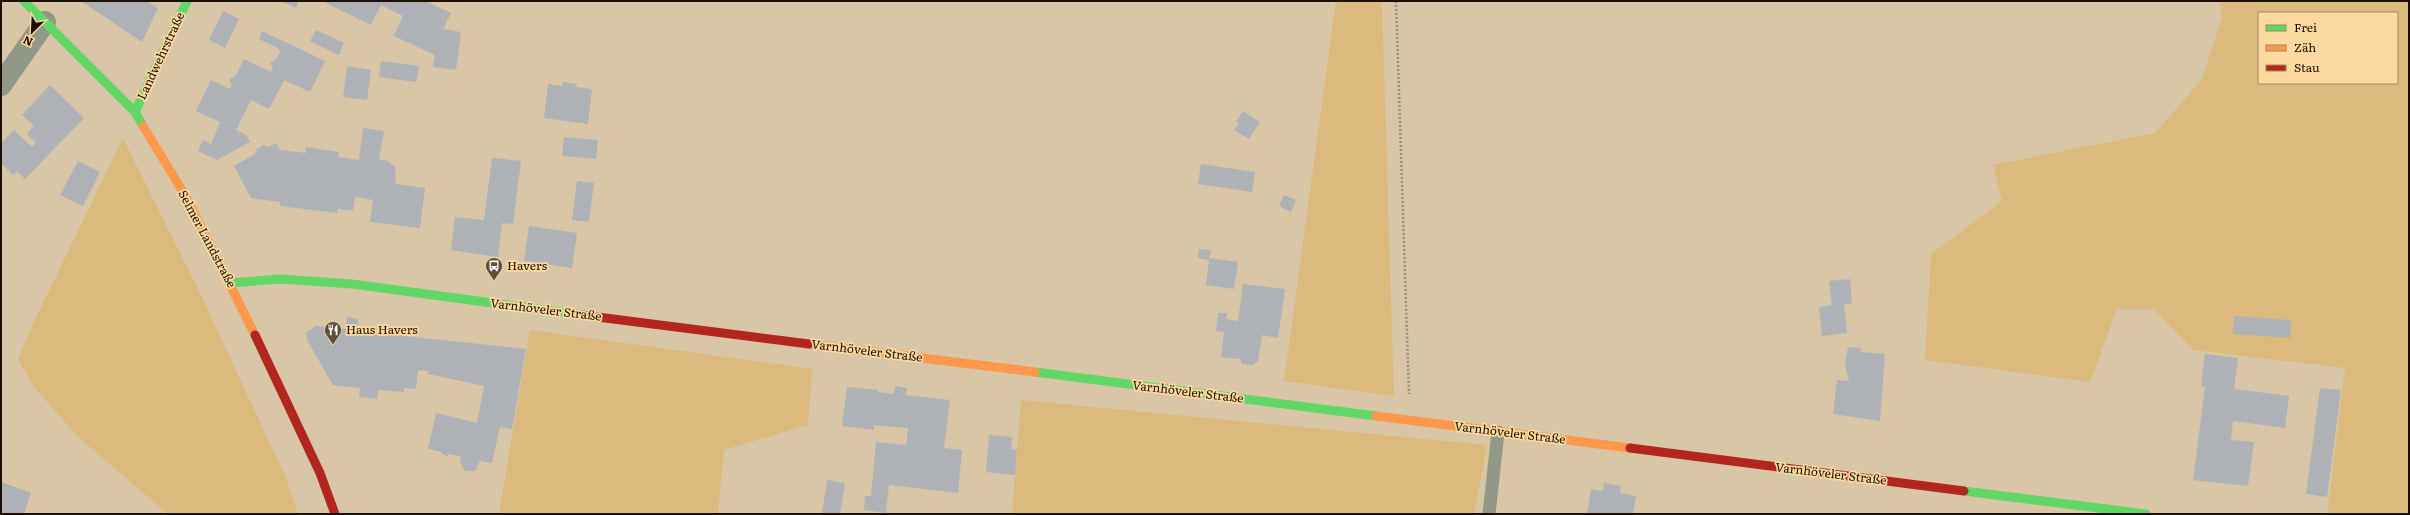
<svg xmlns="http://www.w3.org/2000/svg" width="2410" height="515" font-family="Literata,serif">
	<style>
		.green { fill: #dcba7d; fill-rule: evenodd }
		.building { fill: #aeb1b5 }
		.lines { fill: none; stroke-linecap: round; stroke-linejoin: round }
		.path { stroke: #919080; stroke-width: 2.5; stroke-dasharray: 2 2; stroke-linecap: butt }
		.lane { stroke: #919887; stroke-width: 13 }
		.street { stroke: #919887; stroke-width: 22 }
		.fast { stroke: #63d668; stroke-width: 9 }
		.slow { stroke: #ff974d; stroke-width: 9 }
		.jam { stroke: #b3261e; stroke-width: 9 }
		.labels { text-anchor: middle; stroke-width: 3.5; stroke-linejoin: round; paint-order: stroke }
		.street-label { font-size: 12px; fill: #1b0f00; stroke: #fbd99f }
		.poi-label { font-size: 12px; fill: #1b0f00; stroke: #fbd99f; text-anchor: start }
	</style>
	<rect width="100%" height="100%" fill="#d9c6a7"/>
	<path class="green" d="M1336,1H1382L1394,396L1284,381Z
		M2220,1H2409V514H2327L2345,368L2193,350L2154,309H2117L2090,382L1925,360L1931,254L2002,201L1993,165L2155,133L2202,79L2222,17ZM2259,13H2397V83H2259Z
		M123,138L201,295L286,478L298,514H168L78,437L34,387L18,359L32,326Z
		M530,330L812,369L808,425L724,450L718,514H499Z
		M1021,400L1487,445L1474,514H1012Z"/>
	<path class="building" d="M81,1H147L158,8L142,42Z
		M281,1H299L296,8Z
		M327,1H425L451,13L443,29L461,32L456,70L433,67L435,55L394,36L403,16L381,5L371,25L326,3Z
		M223,11L239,19L225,48L209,40Z
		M316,30L344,43L339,55L310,41Z
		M262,31L325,61L310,92L284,80L269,109L251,100L236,130L246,135L250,142L217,160L198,151L203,140L211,144L220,122L196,111L211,80L230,89L232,84L229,80L236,75L244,59L271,72L273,68L270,63L277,58L281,50L259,39Z
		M381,61L419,66L416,82L379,77Z
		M347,66L371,70L367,100L343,97Z
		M563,82L577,84L576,87L592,89L588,124L544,118L548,84L562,86Z
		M50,85L84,118L25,179L17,171L13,175L1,163V143L14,130L32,147L36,143L27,134L34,126L22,115Z
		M1243,111L1260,122L1249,139L1234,130L1239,123L1236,122Z
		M363,128L384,131L379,159L388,161L395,167L396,184L425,188L420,228L370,222L373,200L355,197L353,211L338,209L337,213L280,206V202L251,198L234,166L255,154L257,149L264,145L269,147L276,143L280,150L306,153V147L339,152L338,157L359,160Z
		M564,137L598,140L596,159L562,156Z
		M492,158L521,161L513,224L502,223L498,257L451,250L455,217L484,220Z
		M78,161L100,172L83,206L60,195Z
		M1201,164L1255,172L1252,192L1198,184Z
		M577,181L594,183L589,222L572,220Z
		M1284,195L1296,200L1291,212L1279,206Z
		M529,226L577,233L572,268L524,261Z
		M1199,249L1211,250L1209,258L1238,262L1234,289L1206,285L1209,260L1198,258Z
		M1850,279L1852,304H1844L1847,333L1822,336L1819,307L1832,305L1829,281Z
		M1243,284L1285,289L1278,338L1262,335L1258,361L1253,365L1242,364L1240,359L1221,357L1224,332L1216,331L1218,313H1227L1226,319L1238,321Z
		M2234,316L2291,320L2290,338L2233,334Z
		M347,317L358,319L357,331L526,349L512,429L500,427L492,463L480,461L475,471H465L460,462L461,456L448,454V456L444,455L442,454V452L428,449L436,413L477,423L484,386L428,374V371L418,370L416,389L404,388V392L378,390L377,399L359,397L360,388L333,385L307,340L306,333L316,326L345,329Z
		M1848,347L1861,348L1860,352L1885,354L1880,421L1833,414L1837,380L1849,381L1845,365Z
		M2205,354L2238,358L2234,389L2289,396L2285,428L2233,421L2231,440L2254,442L2248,486L2193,480L2205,387L2201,386Z
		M895,386L907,388L906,395L950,400L944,448L962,450L958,493L889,485L886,513L864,510L865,496H871L876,442L906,445L908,428L874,425V430L842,426L847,387L878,390V392L894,394Z
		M2320,388L2341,390L2327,497L2306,494Z
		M989,435L1012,437L1011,449L1017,450L1015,475L986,472Z
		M827,480L845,483L840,514H822Z
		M1,482L31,493L24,514H7L1,512Z
		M1604,483L1621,486L1620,493L1636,496L1633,514H1587L1591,489L1603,491Z"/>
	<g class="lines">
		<path class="path" d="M1396,1L1409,394"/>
		<path class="lane" d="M1489,514L1498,432"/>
		<path class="street" d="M1,85L45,22"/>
		<path class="fast" d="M24,1L135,112L143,126
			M135,112L187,1
			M230,283L280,279L352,284L574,314
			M1035,372L1376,416
			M1964,491L2146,514"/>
		<path class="slow" d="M143,126L185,195L255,335
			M809,344L1035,372
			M1376,416L1630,448"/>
		<path class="jam" d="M574,314L809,344
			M255,335L320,473L335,514
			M1630,448L1964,491"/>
	</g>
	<defs>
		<symbol id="bus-pin" viewBox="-11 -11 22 30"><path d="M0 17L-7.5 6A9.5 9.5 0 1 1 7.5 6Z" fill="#5e4f3a" stroke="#fbd99f"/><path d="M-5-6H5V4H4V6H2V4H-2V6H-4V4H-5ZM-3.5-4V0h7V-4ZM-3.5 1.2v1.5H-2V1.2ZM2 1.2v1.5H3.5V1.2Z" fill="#fff"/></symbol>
		<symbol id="restaurant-pin" viewBox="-11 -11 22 30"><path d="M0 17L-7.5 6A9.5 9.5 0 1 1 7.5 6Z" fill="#5e4f3a" stroke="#fbd99f"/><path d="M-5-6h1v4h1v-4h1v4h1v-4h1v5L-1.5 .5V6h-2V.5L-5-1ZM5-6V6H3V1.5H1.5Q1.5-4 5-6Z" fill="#fff"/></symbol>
	</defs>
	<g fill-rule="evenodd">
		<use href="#bus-pin" x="484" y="256" width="20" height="27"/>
		<use href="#restaurant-pin" x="323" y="320" width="20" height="27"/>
	</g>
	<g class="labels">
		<g class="street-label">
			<text transform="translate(161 56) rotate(-65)" y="4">Landwehrstraße</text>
			<text transform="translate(207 239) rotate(62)" y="4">Selmer Landstraße</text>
			<text transform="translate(546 310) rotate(7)" y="4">Varnhöveler Straße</text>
			<text transform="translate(867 351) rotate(7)" y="4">Varnhöveler Straße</text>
			<text transform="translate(1188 392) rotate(7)" y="4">Varnhöveler Straße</text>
			<text transform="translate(1510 433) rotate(7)" y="4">Varnhöveler Straße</text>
			<text transform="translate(1831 474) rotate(7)" y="4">Varnhöveler Straße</text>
		</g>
		<g class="poi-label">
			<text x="507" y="270">Havers</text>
			<text x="346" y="334">Haus Havers</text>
		</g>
	</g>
	<rect width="2410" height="515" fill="none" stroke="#1b0f00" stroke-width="4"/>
	<rect x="2258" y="12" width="140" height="72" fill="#fbd99f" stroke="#a1885f"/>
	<rect x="2266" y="25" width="20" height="6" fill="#63d668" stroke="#a1885f"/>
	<text x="2294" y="32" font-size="12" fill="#1b0f00">Frei</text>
	<rect x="2266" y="45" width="20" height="6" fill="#ff974d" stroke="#a1885f"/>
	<text x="2294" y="52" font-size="12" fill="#1b0f00">Zäh</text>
	<rect x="2266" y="65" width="20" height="6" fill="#b3261e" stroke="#a1885f"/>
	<text x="2294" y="72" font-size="12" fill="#1b0f00">Stau</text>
	<g transform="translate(32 32) rotate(204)" stroke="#fbd99f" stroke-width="3" paint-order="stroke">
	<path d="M0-3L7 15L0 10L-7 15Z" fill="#1b0f00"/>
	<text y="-6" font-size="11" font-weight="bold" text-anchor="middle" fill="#1b0f00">N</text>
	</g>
</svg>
